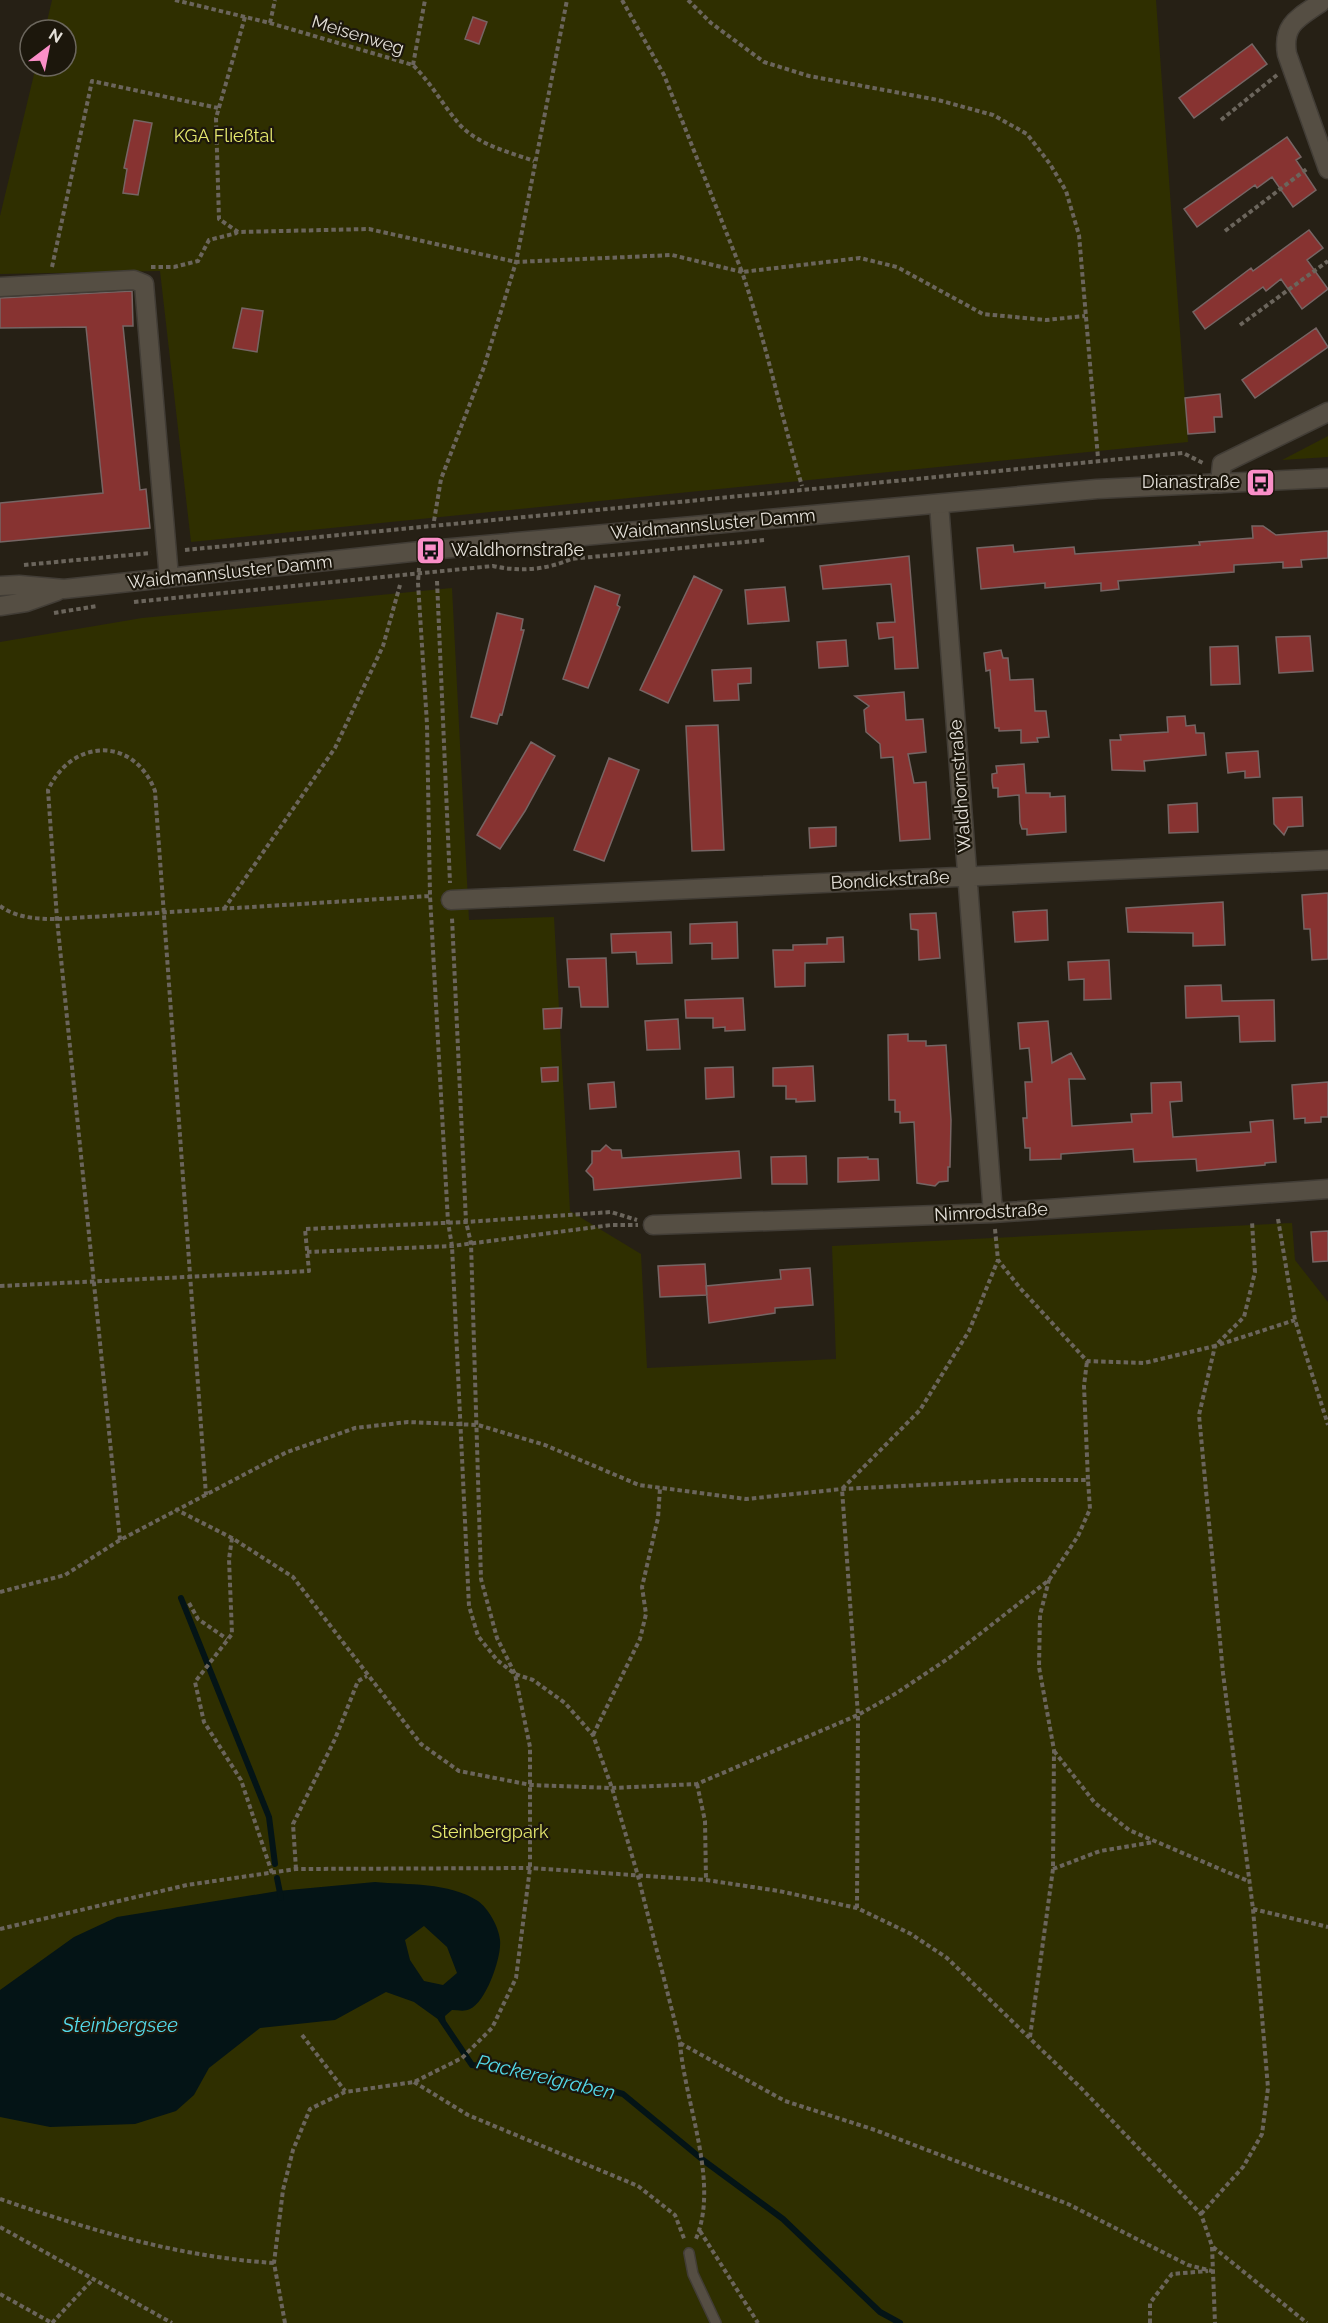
<svg xmlns="http://www.w3.org/2000/svg" width="1328" height="2323" font-family="Raleway,sans-serif">
	<style>
		.green { fill: #2f2f00 }
		.water { fill: #041416; fill-rule: evenodd }
		.lines { fill: none; stroke-linecap: round; stroke-linejoin: round }
		.stream { stroke: #041416; stroke-width: 6 }
		.building { fill: #873331; stroke: #766564; stroke-width: 1.5 }
		.service-casing { stroke: #423d36; stroke-width: 12 }
		.minor-casing { stroke: #423d36; stroke-width: 21 }
		.secondary-casing { stroke: #423d36; stroke-width: 21 }
		.path { stroke: #6b655c; stroke-width: 4; stroke-dasharray: 4.5 3; stroke-linecap: butt }
		.service { stroke: #554e43; stroke-width: 9 }
		.minor { stroke: #554e43; stroke-width: 18 }
		.secondary { stroke: #554e43; stroke-width: 18 }
		.labels { text-anchor: middle; stroke-width: 4.5; stroke-linejoin: round; paint-order: stroke }
		.street-label { font-size: 18px; fill: #e4e0d9; stroke: #1c170c }
		.park-label { font-size: 18px; fill: #e6e96e; stroke: #1c170c }
		.poi-label { font-size: 18px; fill: #e4e0d9; stroke: #1c170c; text-anchor: end }
		.water-label { font-size: 20px; font-style: italic; fill: #54daea; stroke: #1c170c }
	</style>
	<rect width="100%" height="100%" fill="#262015"/>
	<path class="green" d="M52,0H1156L1188,442L191,542L160,271L0,274V216L36,66H66V30H45Z
		M1328,436V457L1282,460Z
		M452,588L469,920L554,917L570,1211L641,1254L647,1368L836,1359L832,1246L1292,1223L1295,1260L1328,1302V2323H0V642L142,618Z"/>
	<path class="water" d="M375,1882C407,1885 449,1882 478,1901C488,1908 499,1927 500,1940C502,1957 486,2002 470,2009C464,2012 458,2010 452,2010L445,2016L446,2025L414,2002L386,1992L335,2020L260,2028L209,2068L194,2095L176,2111L135,2124L50,2127L0,2117V1990L74,1937L117,1917L278,1891ZM424,1926L447,1947L457,1973L443,1985L424,1981L410,1960L405,1940Z"/>
	<g class="lines">
		<path class="stream" d="M181,1598L269,1817L275,1864
			M277,1878L281,1898
			M441,2019L472,2065L562,2077L623,2094L703,2160L783,2219L880,2312L900,2323"/>
	</g>
	<path class="building" d="M473,17L487,22L479,44L465,39Z
		M1252,44L1267,64L1194,118L1179,98Z
		M134,120L152,123L138,195L123,193L127,169L124,168Z
		M1287,137L1301,157L1296,160L1316,190L1293,207L1272,177L1257,188L1255,185L1197,227L1184,209Z
		M1309,230L1323,248L1307,260L1328,289L1302,309L1281,279L1266,291L1263,287L1205,329L1193,312L1251,268L1253,271Z
		M132,291L133,326H123L140,490L146,489L150,528L0,542V503L103,493L86,327L0,328V298Z
		M242,308L263,311L257,352L233,348Z
		M1316,328L1328,347L1255,398L1242,380Z
		M1220,394L1222,417H1214L1215,432L1188,434L1185,398Z
		M1252,526H1263L1276,535L1328,531V558L1301,560L1302,567L1283,568V562L1234,565V572L1118,581L1119,589L1101,591V583L1045,588V583L981,589L977,548L1013,545L1014,552L1074,547L1075,554L1200,545L1199,542L1253,538Z
		M909,556L918,668L895,669L893,637L879,639L877,623L895,622L891,584L823,589L820,566Z
		M694,576L722,590L668,703L640,690Z
		M595,586L620,595L617,605L620,607L588,688L563,679Z
		M785,587L789,621L748,624L745,590Z
		M497,613L523,619L521,630H524L502,715L500,714L497,724L471,717Z
		M1310,636L1313,671L1279,673L1276,637Z
		M846,640L848,666L819,668L817,642Z
		M1238,646L1240,684L1211,685L1210,647Z
		M1001,650L1003,658H1008L1010,680L1033,679L1035,711H1046L1049,737L1037,738L1038,742L1021,743V730L999,731V728H995L990,670L986,671L984,653Z
		M751,668V683L738,684L739,700L714,701L712,670Z
		M904,692L906,720L923,719L926,752L908,754L914,783L926,782L930,839L900,841L893,757L881,758L880,744L866,732L864,710L869,706L855,696Z
		M1185,716L1186,726L1195,725L1196,733H1204L1206,755L1144,761L1145,771L1112,770L1110,740H1121L1120,735L1168,732L1167,717Z
		M718,725L724,850L692,851L686,726Z
		M531,742L555,756L525,811L500,849L477,835Z
		M1258,751L1260,777L1245,778V771L1228,773L1226,753Z
		M609,758L639,770L604,861L574,850Z
		M1024,764L1026,793H1050V797L1065,796L1066,832L1027,835V829H1022L1020,823L1019,795L998,797V788H993L992,781V774L997,773L996,766Z
		M1302,797L1303,826L1288,827L1284,835L1274,824L1273,798Z
		M1197,803L1198,832L1169,833L1168,805Z
		M836,827V846L810,848L809,828Z
		M1328,893V959L1312,960L1310,929H1304L1302,895Z
		M1223,902L1225,945L1193,946V933L1128,932L1126,908Z
		M1047,910L1048,940L1015,942L1013,912Z
		M936,913L940,958L919,960L918,930L911,929L910,914Z
		M737,922L738,958L712,959V943L690,944V924Z
		M671,932L672,963L637,964L636,952L612,953L611,934Z
		M843,937L844,962L805,963V986L775,987L773,950H793V945L827,944V938Z
		M606,958L608,1007H581L579,987H569L567,959Z
		M1109,960L1111,999L1084,1000V979L1069,980L1068,962Z
		M1221,985L1222,1001L1274,1000L1275,1041L1240,1042L1239,1016L1186,1018L1185,986Z
		M743,998L745,1030L725,1031V1027L713,1028V1018H686L685,1000Z
		M562,1008L561,1028L544,1029L543,1009Z
		M678,1019L680,1049L647,1050L645,1021Z
		M1048,1021L1052,1063L1071,1053L1085,1079H1069L1072,1126L1132,1122L1131,1114L1152,1113L1151,1083L1181,1082L1182,1101L1170,1102L1173,1137L1251,1132L1250,1122L1273,1120L1276,1162L1265,1163V1165L1197,1171L1196,1159L1134,1162L1133,1149L1061,1154V1159L1030,1160V1148H1025L1023,1118H1027L1025,1082H1032L1029,1048L1020,1049L1018,1023Z
		M908,1034V1041H926V1046L946,1045L951,1120L950,1167H948V1181L939,1182L935,1186L917,1183L914,1122L900,1123V1112H895V1100H889L888,1035Z
		M813,1066L815,1101L796,1102V1099H786V1086H773V1068Z
		M558,1067V1081L542,1082L541,1068Z
		M733,1067L734,1097L706,1099L705,1068Z
		M614,1082L616,1107L590,1109L588,1084Z
		M1328,1082V1117H1321V1122L1305,1123V1118L1294,1119L1292,1085Z
		M606,1145L612,1150H621L622,1158L739,1151L741,1178L594,1190L593,1178L586,1171L592,1163V1151H600Z
		M806,1156L807,1184H772L771,1157Z
		M868,1157V1159H878L879,1180L838,1182V1158Z
		M1328,1231V1261L1313,1262L1311,1232Z
		M705,1264L707,1295L660,1297L658,1266Z
		M810,1268L813,1305L775,1308V1313L709,1323L706,1286L781,1279L780,1270Z"/>
	<g class="lines">
		<defs>
			<path id="service" d="M689,2253L693,2274L716,2323"/>
			<path id="minor" d="M1320,3C1298,18 1282,25 1287,54L1328,169
				M0,287L134,280L144,284L169,578
				M1220,483L1222,464L1328,412
				M939,504L993,1213
				M451,900L1328,860
				M653,1225L993,1213L1328,1189"/>
			<path id="secondary" d="M0,586L19,585L64,589L430,550L1097,489L1328,478
				M0,606L26,602L57,591"/>
		</defs>
		<use href="#service" class="service-casing"/>
		<use href="#minor" class="minor-casing"/>
		<use href="#secondary" class="secondary-casing"/>
		<path class="path" d="M175,0L270,23L413,65C431,83 443,105 459,124C478,145 509,152 534,161
			M622,0L664,75L742,272L860,258L897,267L983,314L1046,320L1085,316
			M688,0L711,23L764,62L809,76L938,100L993,115L1027,134L1050,164L1066,191L1079,235L1098,458
			M245,17L216,118L219,219L238,232L369,229L516,262L672,255L742,272C766,342 781,415 802,486
			M270,23L275,0
			M413,65L425,0
			M1221,120L1277,75
			M1225,231L1308,168
			M52,267L92,81L218,108
			M151,267H174L198,261L209,240L237,233
			M1240,325L1328,261
			M434,521L441,479L484,367L516,262L567,0
			M185,550L1183,453L1205,464
			M24,565L151,553
			M419,568L418,583L427,724L430,896L448,1222L452,1246L469,1606L478,1636L497,1660L515,1674L533,1680L565,1703L593,1735L612,1788L638,1876L680,2042C684,2102 721,2184 695,2241
			M437,581L450,883
			M134,602L493,566C520,572 546,570 571,559L764,540
			M54,613L97,606
			M0,906C17,918 36,919 57,919L430,896
			M224,909L335,748L383,646L400,585
			M1278,1219L1295,1320L1328,1425
			M995,1229L998,1260L1020,1288L1087,1361L1144,1363L1215,1346L1244,1317L1255,1272L1252,1221
			M307,1252L452,1246L611,1225H638
			M0,1286L309,1271L305,1229L466,1222L611,1212L637,1220
			M175,1509L232,1538L293,1577L421,1744L459,1771L531,1785L612,1788L697,1784L858,1715L895,1694L949,1658L1049,1580L1078,1536L1090,1509L1088,1480
			M232,1538L229,1559L232,1634L195,1682L204,1722L241,1780L272,1873
			M120,1540L57,919L48,790C72,738 134,736 155,791L206,1495
			M0,1592L65,1575L120,1540L287,1452L355,1428L408,1422L478,1425L545,1445L639,1485L746,1499L842,1489L1019,1480H1088L1084,1386L1087,1361
			M189,1603L198,1619L227,1639
			M593,1735L640,1639L646,1614L642,1587L658,1518L660,1488
			M1054,1751L1095,1803L1129,1830L1248,1881
			M697,1784L705,1821L706,1880
			M296,1869L293,1824L335,1739L358,1681L367,1676
			M1053,1869L1100,1851L1154,1842
			M857,1908L858,1715L842,1489L920,1410L969,1331L998,1260
			M1253,1909L1328,1927
			M0,1929L187,1885L296,1869L530,1868L706,1880L779,1891L857,1908L911,1934L947,1958L1081,2088L1201,2214L1212,2246L1215,2323
			M302,2035L345,2091
			M1030,2037L1053,1869L1054,1750L1039,1667L1040,1615L1049,1580
			M680,2043L785,2101L875,2130L1068,2204L1188,2265L1212,2271
			M414,2082L468,2115L638,2186L675,2215L685,2241
			M0,2199C90,2230 179,2257 274,2263
			M1201,2214L1243,2167L1262,2134L1268,2088L1253,1909L1223,1673L1199,1415L1215,1346L1295,1320
			M0,2227L172,2323
			M700,2231L758,2323
			M1213,2247L1307,2323
			M0,2294L52,2323
			M52,2323L93,2279
			M285,2323L274,2263L283,2190L293,2150L310,2109L345,2092L414,2082L462,2058L492,2028L516,1978L530,1868V1747L515,1674L497,1638L481,1579L471,1243L466,1222L452,918
			M1150,2323V2303L1172,2274L1208,2271"/>
		<use href="#service" class="service"/>
		<use href="#minor" class="minor"/>
		<use href="#secondary" class="secondary"/>
	</g>
	<defs>
		<symbol id="bus-square" viewBox="-11 -11 22 22"><rect x="-9" y="-9" width="18" height="18" rx="4" fill="#fa8fc8" stroke="#1c170c"/><path d="M-5-6H5V4H4V6H2V4H-2V6H-4V4H-5ZM-3.5-4V0h7V-4ZM-3.5 1.2v1.5H-2V1.2ZM2 1.2v1.5H3.5V1.2Z" fill="#111"/></symbol>
	</defs>
	<g fill-rule="evenodd">
		<use href="#bus-square" x="1244" y="466" width="33" height="33"/>
		<use href="#bus-square" x="414" y="534" width="33" height="33"/>
	</g>
	<g class="labels">
		<g class="street-label">
			<text transform="translate(358 35) rotate(17)" y="6">Meisenweg</text>
			<text transform="translate(713 524) rotate(-5)" y="6">Waidmannsluster Damm</text>
			<text transform="translate(230 572) rotate(-6)" y="6">Waidmannsluster Damm</text>
			<text transform="translate(960 786) rotate(-94)" y="6">Waldhornstraße</text>
			<text transform="translate(890 880) rotate(-3)" y="6">Bondickstraße</text>
			<text transform="translate(991 1212) rotate(-3)" y="6">Nimrodstraße</text>
		</g>
		<g class="park-label">
			<text x="224" y="142">KGA Fließtal</text>
			<text x="490" y="1838">Steinbergpark</text>
		</g>
		<g class="poi-label">
			<text x="1240" y="488">Dianastraße</text>
			<text x="451" y="556" text-anchor="start">Waldhornstraße</text>
		</g>
		<g class="water-label">
			<text x="120" y="2032">Steinbergsee</text>
			<text transform="translate(546 2077) rotate(13)" y="7">Packereigraben</text>
		</g>
	</g>
	<g transform="translate(48 48) rotate(32)"><circle r="28" fill="#1c170c" stroke="#6c675e" stroke-width="1.5"/>
	<path d="M0-4.5L10 22L0 15L-10 22Z" fill="#fa8fc8"/>
	<text y="-9" font-size="16" font-weight="bold" text-anchor="middle" fill="#e4e0d9">N</text>
	</g>
</svg>
